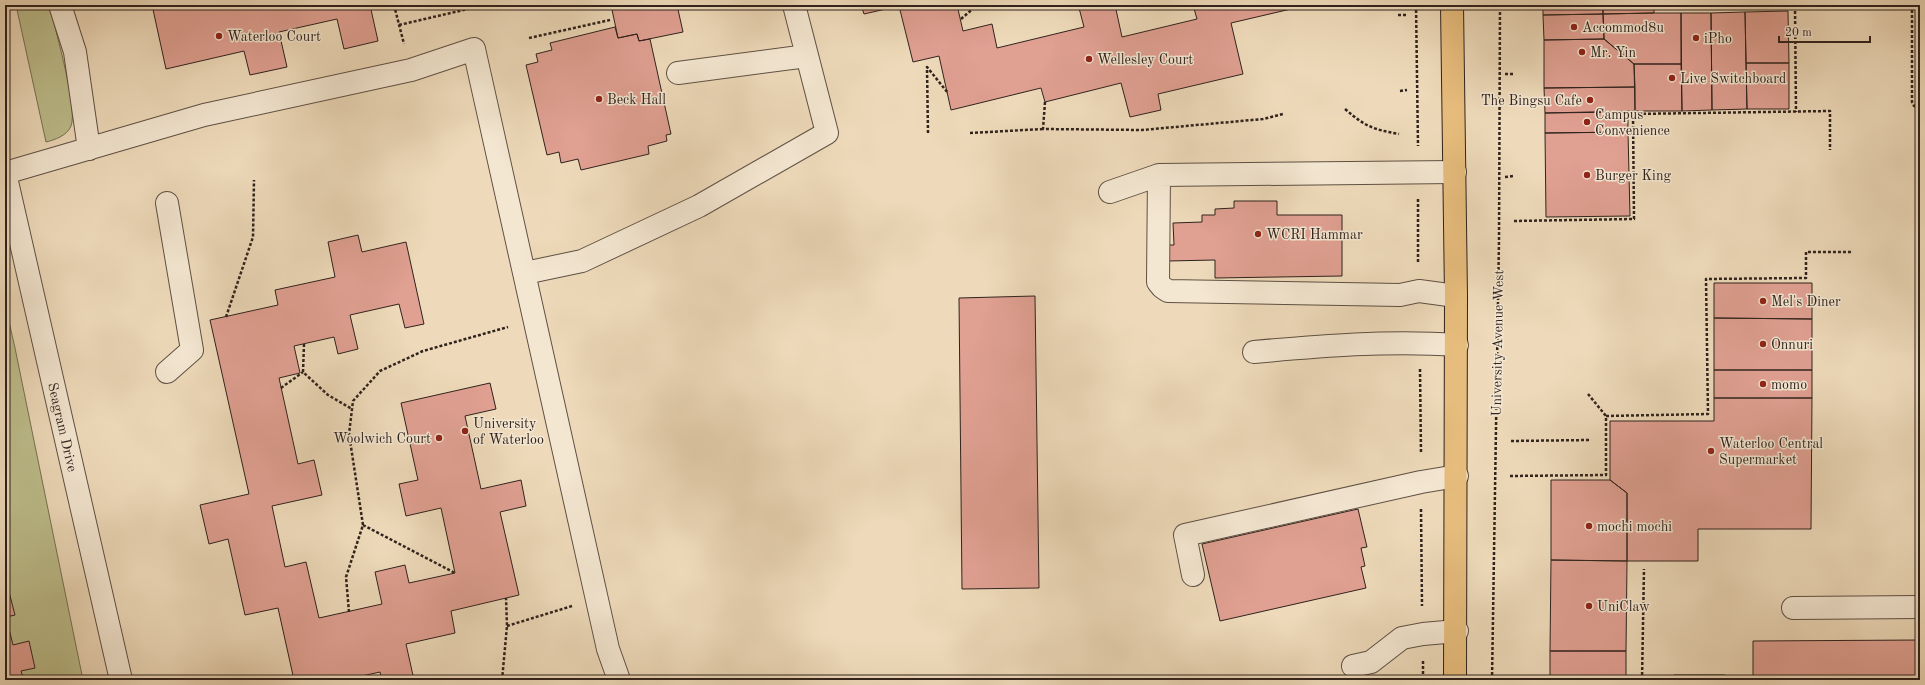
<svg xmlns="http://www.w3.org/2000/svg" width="1925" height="685" font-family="'Old Standard TT',serif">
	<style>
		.green { fill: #bdbe8c; stroke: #767054 }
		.building { fill: #e0a092; stroke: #2f221d }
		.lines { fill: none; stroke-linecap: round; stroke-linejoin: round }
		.minor-casing { stroke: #5f5044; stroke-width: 24 }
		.major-casing { stroke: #2f221d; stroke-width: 24 }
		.path { stroke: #2f221d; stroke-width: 2.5; stroke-dasharray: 3 2; stroke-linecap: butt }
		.minor { stroke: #f4e7d2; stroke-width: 22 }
		.major { stroke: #e7bd7d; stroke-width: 22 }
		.poi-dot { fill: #8f2418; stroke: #f4e7d2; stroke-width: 1.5 }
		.labels { text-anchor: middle; stroke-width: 3; stroke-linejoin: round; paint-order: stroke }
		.poi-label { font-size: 14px; fill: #2f221d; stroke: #f4e7d2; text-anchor: start }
		.street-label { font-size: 14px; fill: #2f221d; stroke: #f4e7d2 }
	</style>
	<rect width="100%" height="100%" fill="#eedaba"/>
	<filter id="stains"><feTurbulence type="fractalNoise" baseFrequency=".005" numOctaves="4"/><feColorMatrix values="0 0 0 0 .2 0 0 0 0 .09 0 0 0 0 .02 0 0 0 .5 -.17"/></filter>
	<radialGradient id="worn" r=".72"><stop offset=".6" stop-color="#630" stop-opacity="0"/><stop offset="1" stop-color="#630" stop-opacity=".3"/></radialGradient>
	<path class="green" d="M16,5H48L51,11C56,33 78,109 71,126C67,136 54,140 46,142Z
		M5,304L15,348L83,680H5Z"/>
	<path class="building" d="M152,5H370L378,41L344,49L337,19L279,32L287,67L250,75L244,51L166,69Z
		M611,5H677L683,32L639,41L637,34L618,38Z
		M861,5H957L963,31L992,24L997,48L1084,27L1079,8L1092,5H1115L1122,37L1197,19L1193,5H1308L1231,23L1243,74L1158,94L1161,110L1130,117L1121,83L1045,102L1041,88L951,110L939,56L913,62L899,6L864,14Z
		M1543,5H1603V14L1543,15Z
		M1603,5H1654V13L1603,14Z
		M1788,11L1789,63H1746L1745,12Z
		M1745,12L1747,109L1712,110L1711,13Z
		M1654,13H1681V64H1634L1604,39L1603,14Z
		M1681,13H1711L1712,110L1682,111Z
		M1603,14L1604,39L1544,40L1543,15Z
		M615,27L618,38L637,34L639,41L650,39L671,134L666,135L667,141L648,146L649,154L581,170L578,159L561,163L559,152L547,155L526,65L538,62L536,54L552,50L550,43Z
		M1604,39L1634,64L1635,87L1544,88V40Z
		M1746,63H1789V109H1747Z
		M1634,64H1681L1682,111H1635Z
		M1635,87V111L1545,113L1544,88Z
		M1628,112V132L1545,133V113Z
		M1628,132L1630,216L1546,217L1545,133Z
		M1234,201H1277V215H1342V276L1215,278V260L1168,261V245H1174L1173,223L1202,222V215H1215V209L1234,208Z
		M358,235L362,252L406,242L424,324L405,328L399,304L350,315L358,349L338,354L334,337L294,346L300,373L279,378L298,464L314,460L322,495L272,506L285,567L306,562L319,618L382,604L375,572L405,565L409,583L455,573L441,508L406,516L399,484L418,480L401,403L490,383L496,409L465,416L481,489L521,480L526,506L500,512L519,595L451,611L455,633L406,644L414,680H382L380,672L344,680H294L278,608L245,615L228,539L209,544L200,505L249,494L210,320L278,305L275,290L335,277L328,242Z
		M1714,283H1812V319L1714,318Z
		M1035,296L1039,588L962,589L959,298Z
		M1714,318L1812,319V370H1714Z
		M1714,370H1812V398H1714Z
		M1714,398H1812L1811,529H1698V561H1627V493L1610,480V421H1714Z
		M1551,480H1610L1627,493V561L1551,560Z
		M1358,509L1367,547L1361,548L1365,566L1361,567L1366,588L1220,621L1202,544Z
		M1551,560L1627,561L1626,651H1550Z
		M7,584L15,615L6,617L13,645L29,641L35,668L21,671L24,680H5V585Z
		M1920,640V680H1753V641Z
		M1550,651H1626V680H1550Z
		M1674,675H1725V680H1674Z"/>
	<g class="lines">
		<defs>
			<path id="minor" d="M60,5L75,52L89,149
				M678,73L807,56
				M5,173L204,115L411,70L474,49L608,649L619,680
				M5,173L121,680
				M1159,175L1158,282L1162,287L1168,291L1400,295L1419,291L1456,296
				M1110,192L1159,175L1455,172
				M525,273L582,261L699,206L827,133L794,5
				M1254,352C1321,346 1389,340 1457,345
				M167,372L192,350L167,203
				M1193,575L1185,535L1421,482L1457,476
				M1793,608L1920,607
				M1353,666L1371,662L1402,638L1423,634L1457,631"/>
			<path id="major" d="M1452,5L1456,296L1455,680"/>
		</defs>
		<use href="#minor" class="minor-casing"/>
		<use href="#major" class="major-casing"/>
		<path class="path" d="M394,5L404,44
			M1416,5L1418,146
			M1656,5V8L1830,5
			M1912,5V102L1914,106L1920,109
			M1795,6L1796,112
			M1398,15H1406
			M961,19L975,7L981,5
			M399,25L485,5
			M529,38L610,20
			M1505,74H1513
			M1400,91L1407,90
			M1045,102L1043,129L1142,130L1263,119L1283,114
			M1345,109C1366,127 1372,129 1399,134
			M928,133L927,67L948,93
			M970,133L1043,129
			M1505,177L1514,176
			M1418,199V264
			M1514,221L1634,219L1633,114L1830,111V150
			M226,317L253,237L254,180
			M304,344L303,372L328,395L352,409
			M1420,369L1421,454
			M281,388L303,372
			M1588,394L1606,416
			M1511,441L1589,440
			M1510,476L1606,475V416L1708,414L1706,279L1806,278V252H1853
			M1421,509L1422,606
			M363,525L455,573
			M349,612L346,577L363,525L349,434L353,401L380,371L423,351L508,327
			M507,626L572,606
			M1423,661V680
			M1505,678L1506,680
			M502,680L507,626L506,598
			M1492,680L1499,239L1500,5
			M1642,680L1644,569"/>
		<use href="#minor" class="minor"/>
		<use href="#major" class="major"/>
	</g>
	<g class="poi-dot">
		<circle cx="1574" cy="27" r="4"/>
		<circle cx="219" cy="36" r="4"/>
		<circle cx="1696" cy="38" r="4"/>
		<circle cx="1582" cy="52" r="4"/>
		<circle cx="1089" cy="59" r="4"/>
		<circle cx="1672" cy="78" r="4"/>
		<circle cx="599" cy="99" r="4"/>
		<circle cx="1590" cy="100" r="4"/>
		<circle cx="1587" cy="122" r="4"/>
		<circle cx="1587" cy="175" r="4"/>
		<circle cx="1258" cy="234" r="4"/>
		<circle cx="1763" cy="301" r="4"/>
		<circle cx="1763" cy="344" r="4"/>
		<circle cx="1763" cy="384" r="4"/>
		<circle cx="465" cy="431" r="4"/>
		<circle cx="439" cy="438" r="4"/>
		<circle cx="1711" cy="451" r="4"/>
		<circle cx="1589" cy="526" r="4"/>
		<circle cx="1589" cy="606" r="4"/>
	</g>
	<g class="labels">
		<g class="poi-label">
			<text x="1582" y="32">Accommod8u</text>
			<text x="227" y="41">Waterloo Court</text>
			<text x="1704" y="43">iPho</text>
			<text x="1590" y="57">Mr. Yin</text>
			<text x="1097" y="64">Wellesley Court</text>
			<text x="1680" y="83">Live Switchboard</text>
			<text x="607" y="104">Beck Hall</text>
			<text x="1582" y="105" text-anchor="end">The Bingsu Cafe</text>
			<text x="1595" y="119">Campus<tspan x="1595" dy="16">Convenience</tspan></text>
			<text x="1595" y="180">Burger King</text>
			<text x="1266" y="239">WCRI Hammar</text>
			<text x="1771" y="306">Mel's Diner</text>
			<text x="1771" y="349">Onnuri</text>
			<text x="1771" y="389">momo</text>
			<text x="473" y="428">University<tspan x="473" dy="16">of Waterloo</tspan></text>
			<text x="431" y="443" text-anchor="end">Woolwich Court</text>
			<text x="1719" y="448">Waterloo Central<tspan x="1719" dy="16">Supermarket</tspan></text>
			<text x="1597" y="531">mochi mochi</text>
			<text x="1597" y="611">UniClaw</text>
		</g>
		<g class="street-label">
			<text transform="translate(1497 343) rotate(-89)" y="5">University Avenue West</text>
			<text transform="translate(63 427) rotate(77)" y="5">Seagram Drive</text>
		</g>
	</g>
	<rect width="1925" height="685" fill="none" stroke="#eedaba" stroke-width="20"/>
	<rect x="6" y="6" width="1913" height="673" fill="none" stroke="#2f221d" stroke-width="2"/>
	<rect x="10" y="10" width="1905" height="665" fill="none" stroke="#2f221d"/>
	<path d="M1779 36v6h91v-6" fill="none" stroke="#2f221d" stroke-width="2"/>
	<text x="1785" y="36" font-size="12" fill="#2f221d" stroke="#f4e7d2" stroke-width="3" paint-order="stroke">20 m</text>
	<rect width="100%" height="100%" filter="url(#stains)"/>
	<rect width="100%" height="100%" fill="url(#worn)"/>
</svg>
